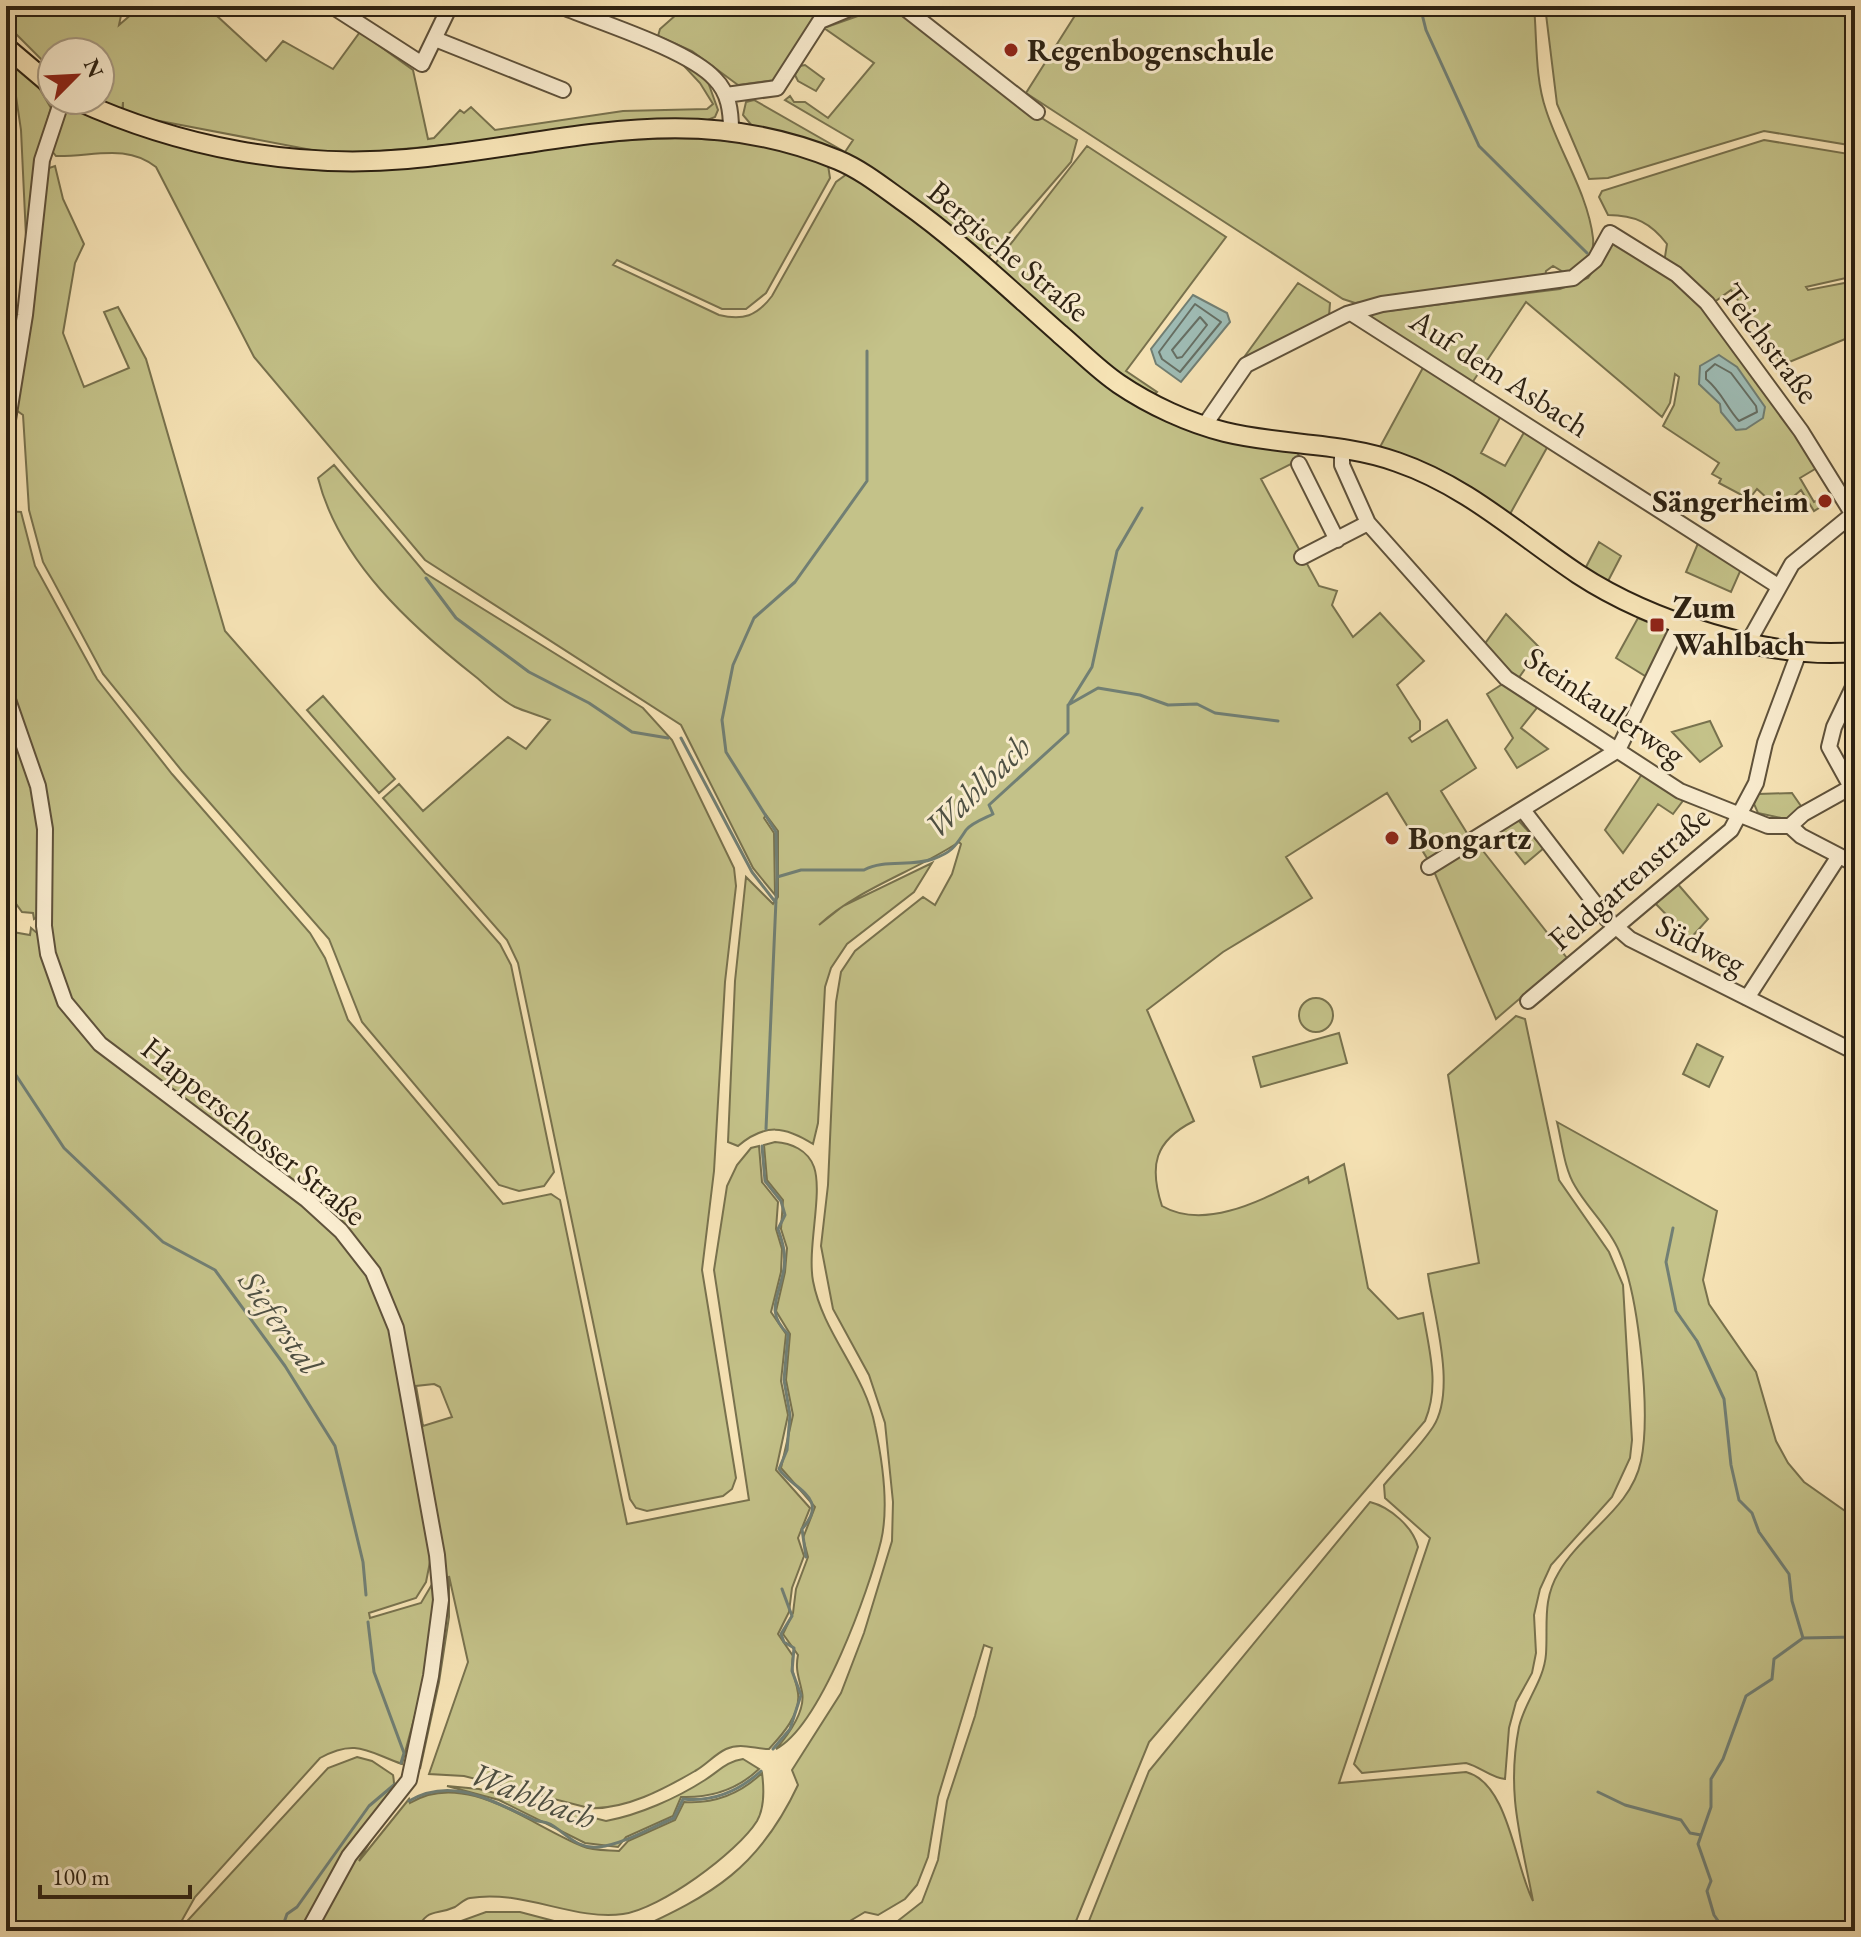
<svg xmlns="http://www.w3.org/2000/svg" width="1861" height="1937" font-family="'EB Garamond',serif">
	<style>
		.green { fill: #c4c289; stroke: #78724e; stroke-width: 2; fill-rule: evenodd }
		.water { fill: #9fbdb6; stroke: #717f74; stroke-width: 2 }
		.lines { fill: none; stroke-linecap: round; stroke-linejoin: round }
		.shore { stroke: #666f64; stroke-width: 2 }
		.stream { stroke: #717f74; stroke-width: 3 }
		.minor-casing { stroke: #5f523b; stroke-width: 18 }
		.major-casing { stroke: #2c2112; stroke-width: 22 }
		.minor { stroke: #faedd0; stroke-width: 14 }
		.major { stroke: #f7e4b6; stroke-width: 18 }
		.poi-dot { fill: #8f2418; stroke: #faedd0; stroke-width: 3 }
		.labels { text-anchor: middle; stroke-width: 6; stroke-linejoin: round; paint-order: stroke }
		.poi-label { font-size: 32px; font-weight: bold; fill: #2c2112; stroke: #faedd0; text-anchor: start }
		.street-label { font-size: 32px; fill: #2c2112; stroke: #faedd0 }
		.water-label { font-size: 34px; font-style: italic; fill: #4e5043; stroke: #faedd0 }
	</style>
	<rect width="100%" height="100%" fill="#f7e4b6"/>
	<filter id="stains"><feTurbulence type="fractalNoise" baseFrequency=".0025" numOctaves="4"/><feColorMatrix values="0 0 0 0 .2 0 0 0 0 .09 0 0 0 0 .02 0 0 0 .5 -.17"/></filter>
	<radialGradient id="worn" r=".72"><stop offset=".6" stop-color="#630" stop-opacity="0"/><stop offset="1" stop-color="#630" stop-opacity=".3"/></radialGradient>
	<path class="green" d="M13,6H123L119,25L141,6H222L216,15L266,61L283,41L333,69L360,32L413,70L428,139L434,138L460,110L464,113L471,107L495,130L623,111L707,109L713,104L700,83L684,66L686,63L708,82L718,110L715,117L705,121L338,155L123,114V102L122,113L96,100H100V52H52V70L16,34Z
		M686,6H820L776,80L738,85L692,51L658,36L660,29Z
		M868,6H893L1019,104L1077,140L1071,162L988,258L916,203L753,127L743,115L746,102L754,100L845,152L853,140L785,100L790,96L794,102H805L828,118L874,63L824,28L861,15Z
		M1081,6H1534C1537,39 1535,79 1546,110C1559,151 1588,194 1593,238C1595,257 1582,268 1565,273L1553,266L1546,271L1545,279L1355,303L1343,299L1026,93Z
		M1545,6H1854L1855,146L1764,131L1608,178L1589,179L1557,104Z
		M6,55L35,81L51,108L39,148L24,275L26,237L21,130L13,76L6,65Z
		M805,65L824,79L816,91L798,81L795,75L800,66Z
		M74,109C159,141 243,166 334,171C358,172 383,167 407,165C546,154 694,111 828,165L830,178L766,293L746,309H722L617,260L613,265L719,315C743,321 757,316 772,296L836,182L847,174L886,195L1125,394L1295,449L1301,459L1261,479L1319,586L1337,591L1332,605L1353,637L1380,613L1424,661L1397,685L1420,721V730L1409,738L1412,742L1447,720L1476,768L1441,791L1470,838L1430,863L1387,793L1286,857L1312,898L1223,952L1147,1010L1194,1121C1154,1141 1149,1166 1162,1206C1207,1232 1267,1197 1308,1177L1309,1183L1344,1164L1368,1288L1398,1319L1423,1313C1429,1350 1440,1385 1425,1421L1149,1742L1072,1931H885L922,1902L938,1860L947,1801L975,1716L992,1648L984,1645L938,1797L928,1857L917,1885L905,1899L878,1915L865,1912L833,1931H633C713,1895 759,1868 798,1785L792,1770L841,1693L864,1633L892,1541L893,1502L885,1423L869,1375L833,1309L821,1246L828,1185L836,1002L841,972L855,951L923,897L935,905L952,874L961,844L959,842C914,872 859,888 819,925L843,906L932,863L914,892L847,944L831,968L825,987L818,1123L813,1144C785,1126 765,1123 738,1146L728,1142L735,981L746,877L773,904L778,897V831L766,815L764,818L774,833L775,895L753,868L681,725L425,560L254,357L156,167C126,143 92,157 56,156L52,151L64,112Z
		M1764,140L1855,155V276L1806,287L1808,290L1855,281V335L1782,365L1731,290L1713,303L1664,263L1667,244C1651,223 1635,215 1608,215L1599,197L1602,191Z
		M1087,146L1226,237L1126,371L1157,392L1154,395L1131,385L995,264Z
		M55,166L63,199L84,244L75,263L63,333L84,387L129,368L104,312L118,307L146,359L225,631L500,944L511,965L554,1172L544,1186L519,1191L499,1185L362,1022L329,939L182,771L103,674L43,562L29,510L23,415L16,410L34,301L46,175L49,168Z
		M1614,242L1693,291L1820,466L1800,478L1814,502L1818,500L1822,506L1814,511L1801,490L1779,509L1757,489L1749,499L1719,483L1721,479L1712,474L1719,463L1663,426L1674,405L1679,377L1675,374L1670,403L1662,417L1526,302L1472,383L1371,318L1372,313L1560,289L1588,278L1607,250L1606,245Z
		M1298,283L1330,303L1329,316L1242,360Z
		M1425,364L1502,414L1481,453L1505,466L1526,429L1549,444L1510,514L1440,470L1380,447Z
		M334,465L425,573L643,708L672,740L734,868L736,886L725,982L714,1171L702,1270L736,1478L732,1489L723,1496L647,1511L636,1508L630,1499L518,963L507,940L383,798L399,784L423,811L508,737L526,749L550,720C539,715 526,712 515,707C501,700 488,687 476,677C411,626 339,561 318,478Z
		M6,511L21,512L35,566L97,679L172,774L310,933L325,958L348,1020L503,1204L551,1194L560,1200L627,1524L749,1500L714,1270L727,1186L737,1165L751,1148L759,1146L762,1182L778,1202L776,1229L782,1249L781,1272L771,1312L786,1334L781,1381L788,1415L776,1470L810,1508L798,1538L804,1556L792,1588L789,1612L778,1634L793,1656C790,1672 796,1678 798,1693C801,1714 782,1735 769,1749C755,1749 741,1742 726,1749C715,1754 706,1765 695,1771C664,1789 625,1810 589,1808L464,1776L429,1774L468,1662L449,1576V1617L439,1682L420,1769L441,1648L410,1372L364,1251L108,1043L73,1002L61,980L49,932L50,829L6,678ZM434,1384L440,1387L452,1417L423,1426L416,1386Z
		M1699,541L1742,567L1731,592L1686,572Z
		M1599,542L1621,556L1607,583L1585,569Z
		M1506,614L1544,652L1532,669L1527,666L1518,679L1484,645Z
		M1638,618L1672,632L1650,679L1616,658Z
		M1501,685H1511L1540,704L1521,728L1548,749L1517,768L1505,749L1513,738L1487,694Z
		M323,696L395,779L379,793L307,710Z
		M6,709L37,807V917L34,919L33,913L22,912L6,890Z
		M1710,721L1722,746L1700,762L1672,732Z
		M1642,774L1685,798L1673,814L1658,804L1623,853L1605,830Z
		M1792,793L1803,809L1786,819L1758,813L1754,804L1758,794Z
		M1517,819L1544,848L1525,864L1498,830Z
		M1476,842L1567,958L1496,1019L1433,869Z
		M1676,882L1708,919L1690,939L1653,901Z
		M6,922L13,932L30,935L31,928L37,933L64,1007L329,1226L371,1279L390,1329L431,1557L426,1582L416,1598L369,1613L370,1618L421,1603L434,1581C439,1642 417,1705 402,1764C368,1752 356,1738 320,1758L195,1897L176,1931H6Z
		M1299 1015a17 17 0 1 1 34 0a17 17 0 1 1-34 0Z
		M1516,1016L1525,1019L1559,1180L1609,1252L1623,1285L1632,1440L1630,1458L1612,1497L1551,1565L1540,1589L1534,1615L1536,1653L1532,1673L1516,1702L1509,1728L1505,1779C1491,1778 1481,1767 1466,1763L1362,1773L1354,1764L1430,1538L1385,1498L1384,1485C1400,1466 1419,1448 1433,1427C1457,1390 1434,1316 1428,1274L1479,1263L1448,1075Z
		M1339,1033L1347,1063L1261,1087L1253,1057Z
		M1697,1044L1723,1057L1709,1087L1683,1074Z
		M1557,1122L1717,1211L1703,1280L1709,1304L1756,1372L1776,1441L1788,1463L1804,1482L1855,1518V1931H1085L1149,1771L1370,1502C1390,1507 1413,1527 1418,1547L1339,1783L1466,1772C1509,1783 1515,1867 1533,1901C1521,1838 1506,1793 1519,1727C1525,1701 1544,1681 1546,1654C1548,1624 1542,1600 1559,1572C1582,1532 1631,1509 1641,1461C1651,1413 1639,1295 1619,1251C1609,1227 1588,1209 1575,1186C1564,1168 1562,1142 1557,1122Z
		M775,1142C791,1143 808,1150 814,1167C823,1193 807,1248 813,1281C823,1334 865,1373 875,1426C882,1459 889,1507 881,1541C869,1590 821,1725 776,1749C788,1735 806,1712 802,1692C799,1677 795,1670 798,1655L783,1634L793,1613L796,1589L808,1557L803,1538L815,1507L781,1468L793,1415L786,1380L790,1334L776,1311L785,1272L787,1248L781,1229L783,1200L767,1180L764,1145Z
		M357,1757L372,1761L393,1775C400,1812 373,1831 359,1861L409,1799L410,1803C465,1769 530,1825 582,1846C593,1851 607,1850 619,1851L628,1841L675,1820L684,1802C714,1804 741,1793 762,1773C764,1788 765,1807 757,1821C737,1853 660,1909 623,1914C574,1921 522,1889 470,1898C464,1899 460,1904 455,1907C435,1916 428,1907 416,1931H178L328,1768Z
		M743,1759L759,1769C738,1789 711,1798 681,1797L673,1816L626,1837L618,1847L585,1843L499,1800L447,1786L479,1789L606,1821C639,1815 677,1798 705,1780C718,1772 727,1761 743,1759Z
		M486,1912H520L592,1931H456L461,1921Z"/>
	<path class="water" d="M1193,295L1227,313L1230,322L1181,382L1156,364L1151,349Z
		M1719,355L1737,367L1765,407L1763,418L1746,429L1736,430L1721,412L1720,404L1699,384L1700,366Z"/>
	<g class="lines">
		<path class="shore" d="M1195,304L1221,322L1180,372L1162,359L1159,352Z
			M1200,317L1207,325L1182,357L1177,358L1172,350Z
			M1715,364L1731,373L1756,406L1757,412L1739,421C1726,407 1722,392 1706,379V372Z"/>
		<path class="stream" d="M1420,6L1426,30L1479,146L1587,253
			M426,578L456,618L529,672L589,703L632,732L668,738
			M1069,704L1092,667L1117,551L1142,508
			M681,738L752,872L776,903
			M777,877L776,832L726,752L722,720L733,665L754,618L795,582L867,481V351
			M6,1060L64,1148L163,1242L215,1270L285,1366L335,1446L363,1562L366,1595
			M766,1129L777,877L801,870H864C884,859 911,867 933,859C953,852 956,845 966,830C971,823 985,818 993,814L989,805L1068,733V705L1098,688L1140,695L1168,705L1197,704L1215,713L1278,721
			M762,1146L765,1181L781,1201L785,1215L778,1229C783,1243 786,1254 784,1268C780,1296 764,1311 788,1334L784,1380L790,1415L787,1450L779,1469C792,1489 831,1497 802,1529L806,1557
			M1673,1228L1666,1262L1676,1311L1697,1341L1724,1399L1731,1465L1739,1500L1752,1513L1759,1532L1789,1574L1792,1601L1803,1638
			M368,1622L374,1672L404,1753L401,1763
			M773,1749L790,1729L801,1695L792,1671L794,1648L784,1642L781,1634L792,1616L782,1589
			M1598,1792L1625,1805L1681,1820L1690,1833L1701,1835
			M409,1801C452,1776 491,1801 532,1819C537,1822 544,1821 550,1824C565,1832 577,1850 599,1847C624,1844 650,1828 674,1818L683,1799C712,1802 739,1791 761,1771
			M281,1931L287,1914L297,1907L369,1806L395,1784
			M1725,1931L1714,1915L1707,1891L1711,1881L1698,1844L1711,1807V1779L1723,1759L1746,1696L1772,1679L1774,1659L1803,1638L1855,1637"/>
		<defs>
			<path id="minor" d="M332,6L422,64L450,6
				M560,6C599,22 689,50 715,79C729,93 731,112 731,130
				M902,6L1037,112
				M435,39L563,90
				M726,95L777,88L820,21L856,6
				M1351,313L1778,586
				M1204,426L1246,365L1347,314L1382,304L1573,278L1595,260L1610,233L1676,274L1707,303L1801,431L1855,518
				M6,432L25,315L42,160L62,100
				M1342,447V465L1368,523L1506,678L1680,791L1768,826H1790L1803,814L1855,785
				M1299,464L1337,540
				M1302,557L1368,523
				M1749,641L1792,564L1853,514
				M6,694L38,786L45,829L44,926L48,954L65,1002L100,1044L307,1200L341,1231L373,1272L396,1328L437,1555L441,1600L431,1676L409,1780L349,1856L308,1931
				M1851,787L1829,747L1834,727L1855,683
				M1523,810L1607,919L1630,939L1855,1052
				M1790,826L1801,836L1855,864
				M1429,867L1618,750L1680,623
				M1747,998L1839,856
				M1528,1001L1731,830L1756,783L1765,743L1799,652"/>
			<path id="major" d="M6,47L52,86
				M76,100C180,147 293,169 407,159C561,145 686,97 838,160C862,170 883,187 904,202C959,241 1009,289 1060,334C1079,350 1098,370 1119,384C1150,405 1189,423 1225,432C1282,446 1341,442 1397,462C1467,486 1518,534 1578,574C1650,621 1769,660 1855,652"/>
		</defs>
		<use href="#minor" class="minor-casing"/>
		<use href="#major" class="major-casing"/>
		<use href="#minor" class="minor"/>
		<use href="#major" class="major"/>
	</g>
	<g class="poi-dot">
		<circle cx="1011" cy="50" r="8"/>
		<circle cx="1825" cy="501" r="8"/>
		<rect x="1649" y="617" width="16" height="16" rx="4"/>
		<circle cx="1392" cy="838" r="8"/>
	</g>
	<g class="labels">
		<g class="poi-label">
			<text x="1027" y="61">Regenbogenschule</text>
			<text x="1809" y="512" text-anchor="end">Sängerheim</text>
			<text x="1673" y="618">Zum<tspan x="1673" dy="37">Wahlbach</tspan></text>
			<text x="1408" y="849">Bongartz</text>
		</g>
		<g class="street-label">
			<text transform="translate(1009 251) rotate(40)" y="11">Bergische Straße</text>
			<text transform="translate(1770 343) rotate(53)" y="11">Teichstraße</text>
			<text transform="translate(1500 373) rotate(33)" y="11">Auf dem Asbach</text>
			<text transform="translate(1605 706) rotate(34)" y="11">Steinkaulerweg</text>
			<text transform="translate(1629 878) rotate(-41)" y="11">Feldgartenstraße</text>
			<text transform="translate(1701 944) rotate(27)" y="11">Südweg</text>
			<text transform="translate(254 1131) rotate(39)" y="11">Happerschosser Straße</text>
		</g>
		<g class="water-label">
			<text transform="translate(977 786) rotate(-44)" y="12">Wahlbach</text>
			<text transform="translate(281 1322) rotate(55)" y="12">Sieferstal</text>
			<text transform="translate(533 1795) rotate(21)" y="12">Wahlbach</text>
		</g>
	</g>
	<rect width="1861" height="1937" fill="none" stroke="#f7e4b6" stroke-width="32"/>
	<rect x="8" y="8" width="1845" height="1921" fill="none" stroke="#2c2112" stroke-width="4"/>
	<rect x="16" y="16" width="1829" height="1905" fill="none" stroke="#2c2112" stroke-width="2"/>
	<g transform="translate(76 76) rotate(66)"><circle r="38" fill="#faedd0" stroke="#a89b84" stroke-width="2"/>
	<path d="M0-6L14 30L0 20L-14 30Z" fill="#8f2418"/>
	<text y="-12" font-size="22" font-weight="bold" text-anchor="middle" fill="#2c2112">N</text>
	</g>
	<path d="M40 1885v12h150v-12" fill="none" stroke="#2c2112" stroke-width="4"/>
	<text x="52" y="1885" font-size="24" fill="#2c2112" stroke="#faedd0" stroke-width="6" paint-order="stroke">100 m</text>
	<rect width="100%" height="100%" filter="url(#stains)"/>
	<rect width="100%" height="100%" fill="url(#worn)"/>
</svg>
